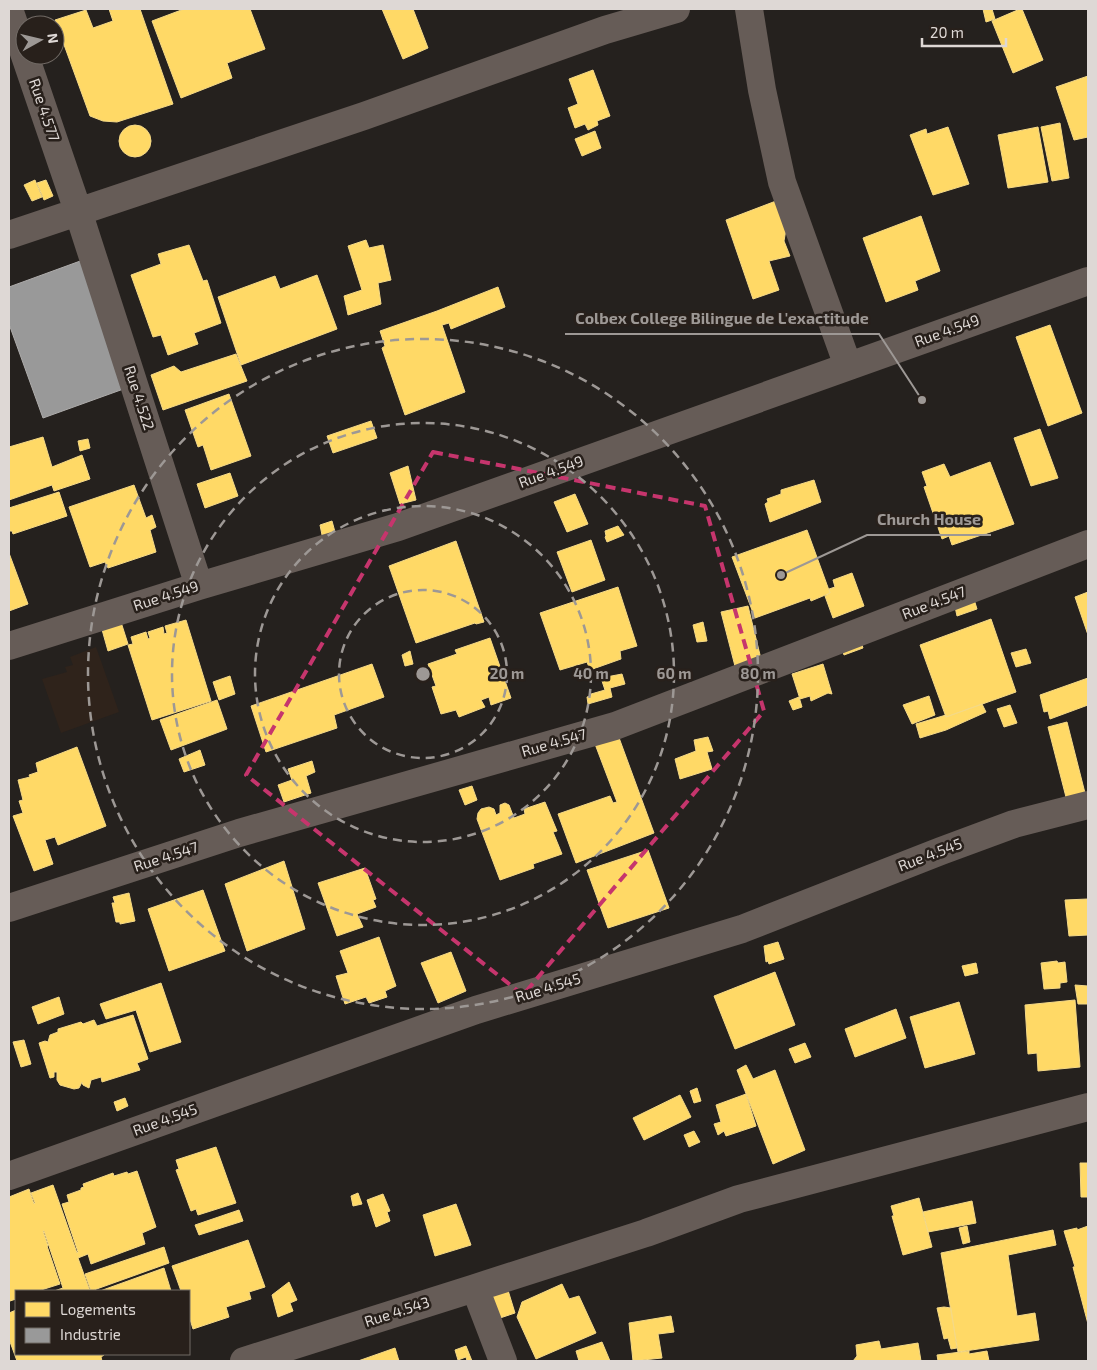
<svg xmlns="http://www.w3.org/2000/svg" width="1097" height="1370" font-family="'Exo 2',sans-serif">
	<style>
		.built { fill: #2f231b }
		.homes { fill: #ffd966; stroke: #f5d987 }
		.industry { fill: #999; stroke: #aeacab }
		.lines { fill: none; stroke-linecap: round; stroke-linejoin: round }
		.minor { stroke: #665c57; stroke-width: 28 }
		.marked { fill: none; stroke: #c6356d; stroke-width: 4; stroke-dasharray: 10 6; stroke-linejoin: round }
		.ring { fill: none; stroke: #9d9895; stroke-width: 2.5; stroke-dasharray: 9 6 }
		.labels { text-anchor: middle; stroke-width: 5; stroke-linejoin: round; paint-order: stroke }
		.street-label { font-size: 15px; fill: #ded8d5; stroke: #28201b }
		.centre { fill: #9d9895; stroke: #28201b; stroke-width: 2.5 }
		.ring-label { font-size: 15px; text-anchor: middle; font-weight: bold; fill: #9d9895; stroke: #28201b; stroke-width: 5; stroke-linejoin: round; paint-order: stroke }
		.leader { fill: none; stroke: #9d9895; stroke-width: 2 }
		.callout-dot { fill: #9d9895; stroke: #28201b; stroke-width: 2 }
		.callout-label { font-size: 16px; text-anchor: middle; font-weight: bold; fill: #9d9895; stroke: #28201b; stroke-width: 5; stroke-linejoin: round; paint-order: stroke }
	</style>
	<rect width="100%" height="100%" fill="#25211e"/>
	<path class="built" d="M96,647L119,712L61,733L42,679L67,672L65,667L73,665L70,657Z"/>
	<path class="homes" d="M109,9H140L173,104L117,122L103,121L90,116L55,20L86,10L93,28L113,21Z
		M184,9H250L265,49L227,63L232,78L181,98L152,21Z
		M382,9H413L428,48L403,59Z
		M983,9H992L995,19L986,22Z
		M1020,9H1022L1043,60L1013,73L992,21Z
		M593,70L610,116L597,121L598,125L588,130L585,124L575,128L568,108L578,104L569,79Z
		M1088,76V137L1074,140L1056,87Z
		M1060,123L1069,178L1052,181L1041,127Z
		M119 141a16 16 0 1 1 32 0a16 16 0 1 1-32 0Z
		M948,127L969,184L933,195L910,135L926,129L927,134Z
		M1038,127L1048,182L1008,188L998,135Z
		M595,131L601,148L582,156L575,139Z
		M35,180L42,197L32,201L24,185Z
		M46,180L53,196L44,200L37,183Z
		M776,201L786,229L784,241L790,256L769,261L779,290L753,299L726,220Z
		M921,216L940,271L915,281L918,290L886,302L863,238Z
		M366,240L369,248L383,245L391,280L378,283L381,304L348,315L344,296L362,290L348,246Z
		M189,245L203,281L207,280L221,323L194,333L198,344L168,355L161,335L153,337L131,275L161,264L158,254Z
		M317,275L337,329L241,365L218,297L275,276L280,289Z
		M498,287L505,307L451,329L449,323L442,325L465,392L405,415L382,348L385,346L380,331L437,311Z
		M1050,325L1082,413L1048,426L1016,337Z
		M236,354L247,381L163,410L151,375L174,366L181,372Z
		M229,394L251,456L211,470L203,445L198,447L185,410Z
		M371,421L377,438L333,453L327,436Z
		M1040,429L1058,478L1031,486L1014,438Z
		M43,437L52,467L82,455L90,479L54,491L52,485L9,500V447Z
		M88,439L90,448L80,451L78,441Z
		M990,462L1014,524L952,545L949,536L942,539L924,487L927,486L922,472L944,464L950,477Z
		M408,466L416,500L400,504L390,473Z
		M230,473L238,496L205,508L197,484Z
		M814,480L821,502L770,522L765,504L768,502L767,499L781,494V490Z
		M134,485L146,518L152,515L156,527L150,530L156,552L108,568L105,562L90,567L69,507Z
		M59,492L67,516L13,534L12,531H9V508Z
		M575,494L588,524L567,532L554,502Z
		M332,521L335,532L322,535L320,525Z
		M618,526L624,535L607,542L605,537L606,536L605,531Z
		M807,530L830,593L811,601L810,598L755,618L732,557Z
		M591,540L605,580L572,592L557,552Z
		M456,541L484,622L476,624L475,623L416,643L389,566Z
		M9,553L28,604L9,611Z
		M852,573L864,606L833,618L825,596L830,593L829,589L835,587L833,580Z
		M618,587L637,646L620,651L621,659L590,670L587,662L560,670L540,613Z
		M1088,592V635L1075,597Z
		M973,596L977,609L957,616L954,602Z
		M748,606L762,663L736,670L721,612Z
		M120,619L128,644L108,651L101,626Z
		M991,619L1016,692L946,717L920,645Z
		M186,620L211,701L152,720L128,645L133,644L131,637L146,632L148,639L150,638L148,632L163,627L164,634L167,633L165,626Z
		M703,622L707,641L697,642L693,625Z
		M859,636L863,648L844,655L840,643Z
		M490,638L511,698L491,705L489,697L481,700L485,707L459,717L456,710L441,714L432,687L436,686L428,664L457,654L455,650Z
		M1026,649L1031,663L1016,667L1011,653Z
		M410,651L413,664L405,666L402,655Z
		M372,664L384,697L334,715L337,728L266,752L251,706Z
		M823,664L832,694L828,693L811,701L810,696L800,699L792,674Z
		M622,674L625,684L610,688L612,697L588,704L587,697L591,696V694L605,690L601,678Z
		M230,676L235,694L219,700L213,682Z
		M1088,678V705L1050,719L1048,711L1044,712L1040,695Z
		M929,696L935,715L912,724L903,705Z
		M799,697L802,707L793,710L789,701Z
		M217,700L227,729L171,750L160,720Z
		M982,704L986,712L946,730L920,738L916,724L946,715V717Z
		M1010,705L1017,723L1004,727L997,709Z
		M1067,722L1086,797L1067,801L1048,727Z
		M618,735L654,833L576,863L558,814L610,796L613,803L617,802L595,744Z
		M708,737L713,751L707,752L712,769L680,779L675,759L696,751L694,740Z
		M77,747L106,826L58,845L55,837L45,840L53,864L34,871L13,816L23,813L19,801L23,800L18,780L30,777L29,775L38,772L36,763Z
		M200,750L205,765L184,772L179,759Z
		M312,761L315,772L306,776L311,793L284,802L278,785L292,780L288,769Z
		M472,786L477,800L465,805L459,790Z
		M545,802L557,831L553,832L562,854L533,864L534,868L500,880L477,819L478,813L481,809L489,807L494,809L496,815L500,813V805L505,803L509,805L514,818L525,814L524,809Z
		M648,850L669,908L608,928L587,870Z
		M284,861L305,929L247,951L225,884Z
		M365,868L376,899L373,900L376,907L357,914L363,927L337,936L318,883Z
		M203,890L225,951L169,971L148,909Z
		M129,893L135,921L120,924V922H116L112,903H115L113,897Z
		M1088,899V935L1069,936L1065,900Z
		M379,937L396,986L385,991L387,997L369,1003L366,997L345,1004L336,976L348,973L340,951Z
		M778,942L784,959L769,964L768,961L766,962L764,946Z
		M451,952L466,991L438,1003L421,963Z
		M1057,961L1058,963L1065,962L1067,982L1060,983V988L1044,989L1041,963Z
		M976,963L978,973L965,976L962,966Z
		M775,972L795,1025L735,1049L714,996Z
		M161,983L181,1042L150,1052L136,1010L106,1019L100,1004Z
		M1075,985L1088,986V1004H1078Z
		M59,997L64,1014L38,1024L32,1007Z
		M1075,1000L1080,1067L1038,1071L1037,1053L1028,1054L1025,1005Z
		M959,1002L975,1054L925,1068L910,1017Z
		M896,1009L906,1038L855,1057L845,1029Z
		M133,1015L148,1059L137,1063L140,1070L102,1082L101,1077L91,1080L89,1088L83,1085L82,1082L79,1088L74,1089L60,1085L57,1080V1072H54V1077L50,1078L39,1043L45,1041L48,1042L50,1035L58,1032V1029L81,1022L83,1024L94,1020L97,1026Z
		M24,1040L31,1064L21,1067L13,1042Z
		M805,1043L811,1057L795,1063L789,1049Z
		M746,1065L753,1079L775,1070L805,1150L773,1164L737,1070Z
		M697,1088L701,1101L694,1103L690,1091Z
		M746,1094L756,1126L726,1136L724,1131L718,1135L714,1124L721,1122L716,1105Z
		M680,1095L691,1117L644,1140L633,1118Z
		M125,1098L128,1106L117,1111L114,1102Z
		M694,1131L700,1142L689,1147L684,1135Z
		M216,1147L236,1203L198,1215L196,1209L191,1211L176,1170L179,1169L176,1160Z
		M1080,1163H1088V1197H1081Z
		M137,1171L156,1227L142,1233L145,1244L91,1264L88,1254L78,1258L90,1291H54L63,1288L44,1231H43L48,1246H47L60,1284L38,1291H16V1299L10,1301L9,1297V1197L29,1189L34,1204L35,1203L31,1193L53,1185L77,1253L78,1252L62,1204L69,1202L67,1195L81,1190V1188L84,1187L83,1184L113,1173L114,1176L127,1172L128,1174Z
		M358,1193L362,1204L353,1206L351,1196Z
		M383,1194L390,1211L387,1212L390,1221L376,1227L367,1200Z
		M919,1198L932,1247L903,1255L892,1216H894L891,1206Z
		M972,1201L976,1223L928,1232L923,1212Z
		M456,1204L471,1245L435,1256L423,1215Z
		M239,1210L243,1221L199,1235L195,1225Z
		M967,1226L970,1242L963,1244L959,1228Z
		M1088,1226L1087,1268L1088,1324L1073,1267H1075L1064,1231L1077,1228V1230Z
		M1053,1230L1056,1245L1008,1255L1017,1316L1035,1313L1039,1340L958,1352L941,1253Z
		M248,1240L265,1287L249,1292L251,1299L226,1307L229,1317L193,1329L189,1316V1291H181L172,1266Z
		M164,1247L169,1263L91,1291L85,1274Z
		M164,1268L171,1291H100Z
		M289,1282L297,1300L290,1303L293,1311L278,1317L272,1295Z
		M562,1284L569,1299L579,1296L596,1333L536,1359L517,1317L522,1302Z
		M507,1287L515,1313L500,1318L491,1292Z
		M944,1307L951,1308L957,1348L951,1349L948,1338L944,1339L937,1308Z
		M16,1310V1354H104V1355L101,1357L102,1361H17L9,1339V1313Z
		M671,1316L674,1332L658,1334L662,1358L633,1361L629,1323Z
		M879,1341L881,1349L918,1343L921,1361H853L857,1356L856,1345Z
		M602,1342L610,1361H579L576,1351Z
		M466,1346L472,1361H467L466,1357L458,1360L455,1350Z
		M395,1348L399,1361H358Z
		M969,1351V1354L987,1351L989,1361H938L937,1355Z"/>
	<path class="industry" d="M83,260L129,387L43,418L9,324V287Z"/>
	<g class="lines">
		<path class="minor" d="M9,9L78,211L199,586
			M749,9L762,90L782,182L848,366
			M9,235L364,116L605,30L676,9
			M9,646L199,586L398,527L1088,281
			M9,908L239,833L615,726L1088,544
			M9,1176L476,1010L742,929L941,851L1014,824L1088,805
			M475,1288L646,1233L739,1199L1088,1107
			M244,1361L475,1288L503,1361"/>
	</g>
	<path class="marked" d="M433,452L705,506L764,711L523,995L246,775Z"/>
	<g class="ring">
		<circle cx="423" cy="674" r="84"/>
		<circle cx="423" cy="674" r="168"/>
		<circle cx="423" cy="674" r="251"/>
		<circle cx="423" cy="674" r="335"/>
	</g>
	<g class="labels">
		<g class="street-label">
			<text transform="translate(44 110) rotate(71)" y="5">Rue 4.577</text>
			<text transform="translate(947 331) rotate(-20)" y="5">Rue 4.549</text>
			<text transform="translate(139 398) rotate(72)" y="5">Rue 4.522</text>
			<text transform="translate(551 472) rotate(-20)" y="5">Rue 4.549</text>
			<text transform="translate(166 596) rotate(-18)" y="5">Rue 4.549</text>
			<text transform="translate(934 603) rotate(-21)" y="5">Rue 4.547</text>
			<text transform="translate(554 743) rotate(-16)" y="5">Rue 4.547</text>
			<text transform="translate(930 855) rotate(-21)" y="5">Rue 4.545</text>
			<text transform="translate(166 857) rotate(-18)" y="5">Rue 4.547</text>
			<text transform="translate(548 988) rotate(-17)" y="5">Rue 4.545</text>
			<text transform="translate(165 1120) rotate(-20)" y="5">Rue 4.545</text>
			<text transform="translate(397 1312) rotate(-18)" y="5">Rue 4.543</text>
		</g>
	</g>
	<circle cx="423" cy="674" r="8" class="centre"/>
	<g class="ring-label">
		<text x="507" y="679">20 m</text>
		<text x="591" y="679">40 m</text>
		<text x="674" y="679">60 m</text>
		<text x="758" y="679">80 m</text>
	</g>
	<path class="leader" d="M922 400L879 334H565M781 575L867 535H991"/>
	<g class="callout-dot">
		<circle cx="922" cy="400" r="5"/>
		<circle cx="781" cy="575" r="5"/>
	</g>
	<g class="callout-label">
		<text x="722" y="324">Colbex College Bilingue de L'exactitude</text>
		<text x="929" y="525">Church House</text>
	</g>
	<rect width="1097" height="1370" fill="none" stroke="#ded8d5" stroke-width="20"/>
	<rect x="15" y="1290" width="175" height="65" fill="#28201b" stroke="#716a65"/>
	<rect x="25" y="1302" width="25" height="15" fill="#ffd966" stroke="#716a65"/>
	<text x="60" y="1315" font-size="15" fill="#ded8d5">Logements</text>
	<rect x="25" y="1328" width="25" height="15" fill="#999999" stroke="#716a65"/>
	<text x="60" y="1340" font-size="15" fill="#ded8d5">Industrie</text>
	<g transform="translate(40 40) rotate(82)"><circle r="24" fill="#28201b" stroke="#716a65"/>
	<path d="M0-4L9 19L0 12L-9 19Z" fill="#9d9895"/>
	<text y="-8" font-size="14" font-weight="bold" text-anchor="middle" fill="#ded8d5">N</text>
	</g>
	<path d="M922 38v8h84v-8" fill="none" stroke="#ded8d5" stroke-width="2.5"/>
	<text x="930" y="38" font-size="15" fill="#ded8d5" stroke="#28201b" stroke-width="4" paint-order="stroke">20 m</text>
</svg>
